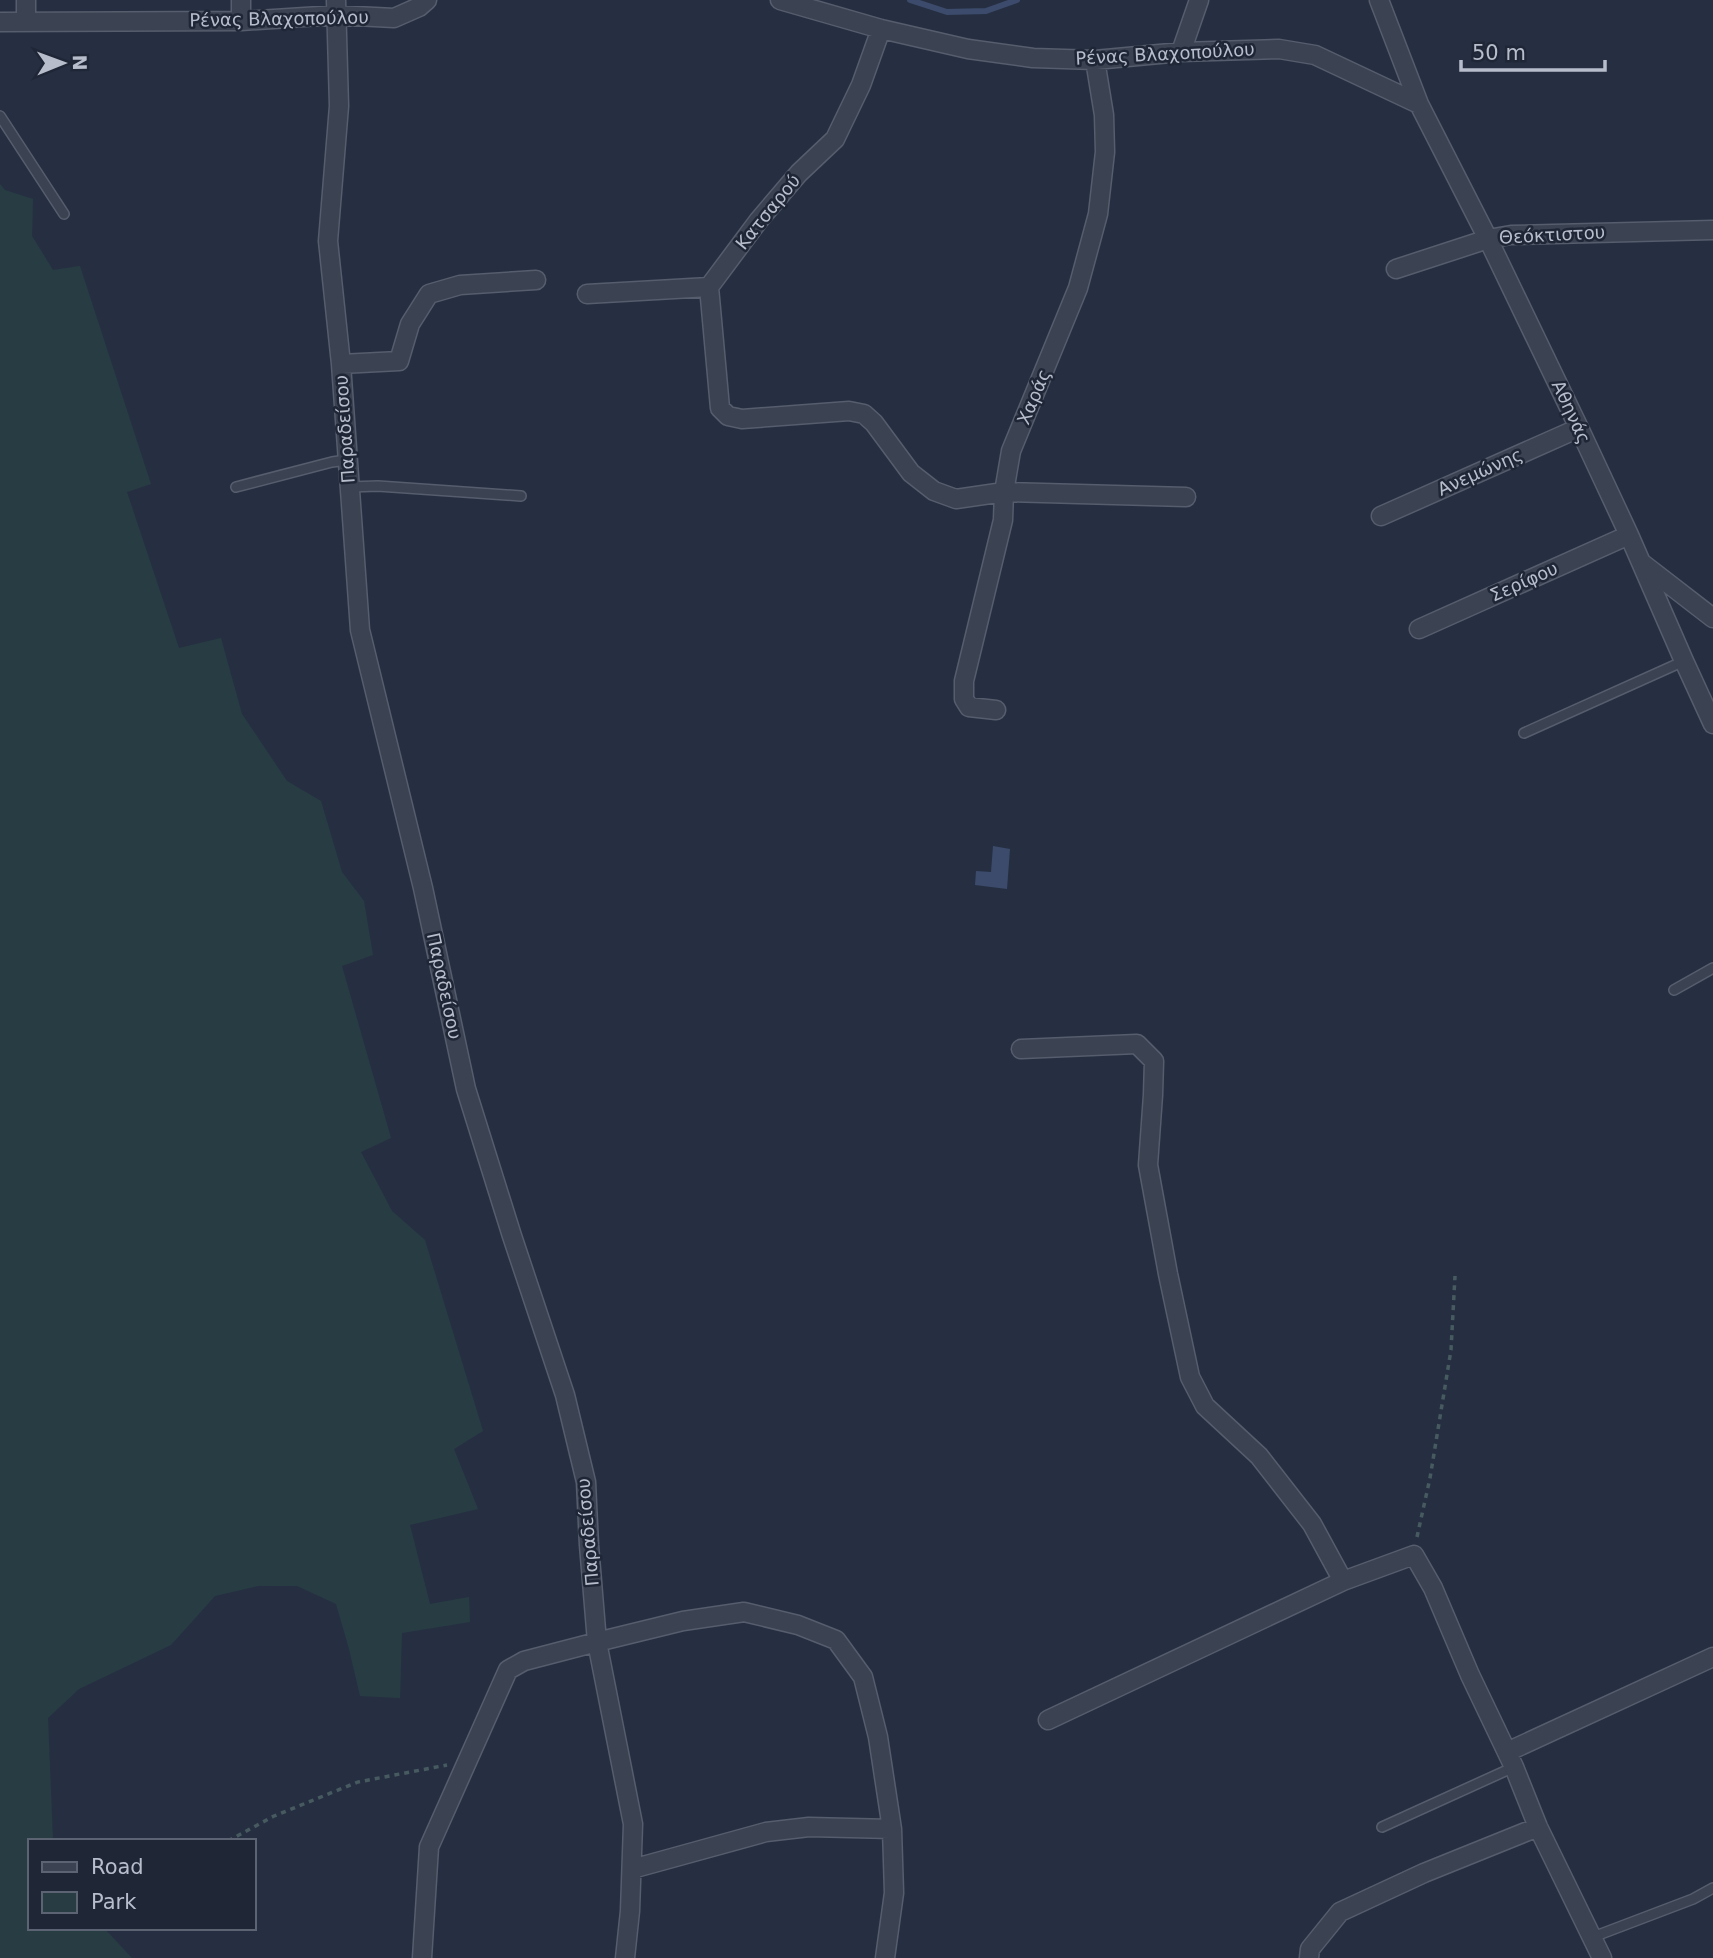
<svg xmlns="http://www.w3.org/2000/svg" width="1713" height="1958" font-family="'DejaVu Sans',sans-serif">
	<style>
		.green { fill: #283d43 }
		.water { fill: #3c4b6b }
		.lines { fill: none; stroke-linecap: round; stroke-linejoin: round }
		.stream { stroke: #3c4b6b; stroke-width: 6 }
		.service-casing { stroke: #565d6c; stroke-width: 12 }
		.minor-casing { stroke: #565d6c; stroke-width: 21 }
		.path { stroke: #475a60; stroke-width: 3.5; stroke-dasharray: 5 5; stroke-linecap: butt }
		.service { stroke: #3b4252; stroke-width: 9 }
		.minor { stroke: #3b4252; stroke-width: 18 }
		.labels { text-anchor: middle; stroke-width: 5; stroke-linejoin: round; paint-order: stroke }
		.street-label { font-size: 18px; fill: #b8bdcc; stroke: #1f2737 }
	</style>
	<rect width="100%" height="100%" fill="#262f42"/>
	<path class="green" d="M0,184L5,190L33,199L32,236L53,270L80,266L151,484L127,492L179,648L221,638L242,714L287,781L321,801L342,872L364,901L373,955L342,966L391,1138L361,1152L392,1211L425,1240L483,1431L454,1449L478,1509L410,1525L430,1604L469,1597L470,1622L402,1633L400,1698L360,1696L349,1649L336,1604L297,1586H258L215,1596L171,1645L79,1689L48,1718L53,1841H30V1928H104L132,1958H0Z"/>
	<path class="water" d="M993,846L1010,849L1007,889L975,885L976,871L991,872Z"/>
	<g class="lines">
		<path class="stream" d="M910,0L947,12L986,11L1017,0"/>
		<defs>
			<path id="service" d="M0,116L64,214
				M236,487L332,462L347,460
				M349,487L378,486L521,496
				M1524,733L1684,661
				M1674,990L1713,968
				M1382,1827L1514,1767
				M1593,1937L1693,1899L1713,1888"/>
			<path id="minor" d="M26,0V22
				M241,0V21
				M336,0L339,106L328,241L341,364L360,630L423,888L466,1089L512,1236L565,1395L586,1482L589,1545L597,1642L633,1824L630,1911L625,1958
				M780,0L881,29L968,49L1033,58L1095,60L1181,52L1279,49L1315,55L1419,104
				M1379,0L1419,104L1488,239L1579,428L1629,535L1684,661L1713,724
				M0,22L241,21L336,15L394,18L419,7L427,0
				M1181,52L1199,0
				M1396,269L1488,239L1511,235L1713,230
				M709,287L720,408L728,416L742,419L849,411L864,414L874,423L911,473L934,491L956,499L1004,492L1186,497
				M587,294L709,287L759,220L799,173L835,139L861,85L881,29
				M341,364L399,361L410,324L429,294L460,285L536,280
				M1381,516L1579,428
				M1643,564L1713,618
				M1419,629L1629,535
				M996,710L969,707L964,699V681L1003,520L1004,492L1011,451L1078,288L1098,214L1105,152L1104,115L1095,60
				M1021,1049L1137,1044L1154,1061L1153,1095L1148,1165L1168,1274L1190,1377L1205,1406L1259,1456L1312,1524L1343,1581L1414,1555L1433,1588L1470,1675L1514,1767L1538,1827L1602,1958
				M1048,1720L1343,1581
				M1507,1752L1713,1657
				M632,1869L766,1832L809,1827L892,1829
				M422,1958L429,1847L508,1670L524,1661L597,1642L683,1621L744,1612L798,1625L836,1640L863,1677L878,1737L892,1829L894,1893L885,1958
				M1309,1958L1310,1949L1340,1912L1424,1873L1538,1827"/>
		</defs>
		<use href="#service" class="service-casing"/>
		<use href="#minor" class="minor-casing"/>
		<path class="path" d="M1417,1537L1430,1478L1451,1350L1455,1276
			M228,1841L274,1816L358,1782L447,1765"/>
		<use href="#service" class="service"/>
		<use href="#minor" class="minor"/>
	</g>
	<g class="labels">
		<g class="street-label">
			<text transform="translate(279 19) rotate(-1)" y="6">Ρένας Βλαχοπούλου</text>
			<text transform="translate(1165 54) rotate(-3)" y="6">Ρένας Βλαχοπούλου</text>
			<text transform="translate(768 212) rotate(-51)" y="6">Κατσαρού</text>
			<text transform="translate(1552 235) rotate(-3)" y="6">Θεόκτιστου</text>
			<text transform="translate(1034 397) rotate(-67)" y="6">Χαράς</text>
			<text transform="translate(1571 412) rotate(65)" y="6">Αθηνάς</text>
			<text transform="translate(345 429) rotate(-94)" y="6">Παραδείσου</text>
			<text transform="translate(1480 472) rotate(-24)" y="6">Ανεμώνης</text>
			<text transform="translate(1524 582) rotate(-24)" y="6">Σερίφου</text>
			<text transform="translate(444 986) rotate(78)" y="6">Παραδείσου</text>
			<text transform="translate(588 1532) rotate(-95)" y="6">Παραδείσου</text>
		</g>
	</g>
	<rect x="28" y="1839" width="228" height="91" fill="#1f2737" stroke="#5c6373" stroke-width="2"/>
	<rect x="42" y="1862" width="35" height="10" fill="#3b4252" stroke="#5c6373" stroke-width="2"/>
	<text x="91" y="1874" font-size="21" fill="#b8bdcc">Road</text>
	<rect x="42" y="1892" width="35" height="21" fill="#283d43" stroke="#5c6373" stroke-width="2"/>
	<text x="91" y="1909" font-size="21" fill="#b8bdcc">Park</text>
	<g transform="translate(63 63) rotate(89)" stroke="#1f2737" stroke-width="5" paint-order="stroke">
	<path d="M0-5L12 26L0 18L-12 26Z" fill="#b8bdcc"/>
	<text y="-10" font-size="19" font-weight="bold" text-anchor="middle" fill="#b8bdcc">N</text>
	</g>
	<path d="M1461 60v10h144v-10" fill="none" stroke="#b8bdcc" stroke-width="3.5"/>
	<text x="1472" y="60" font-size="21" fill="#b8bdcc" stroke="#1f2737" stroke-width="5" paint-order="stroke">50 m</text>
</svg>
